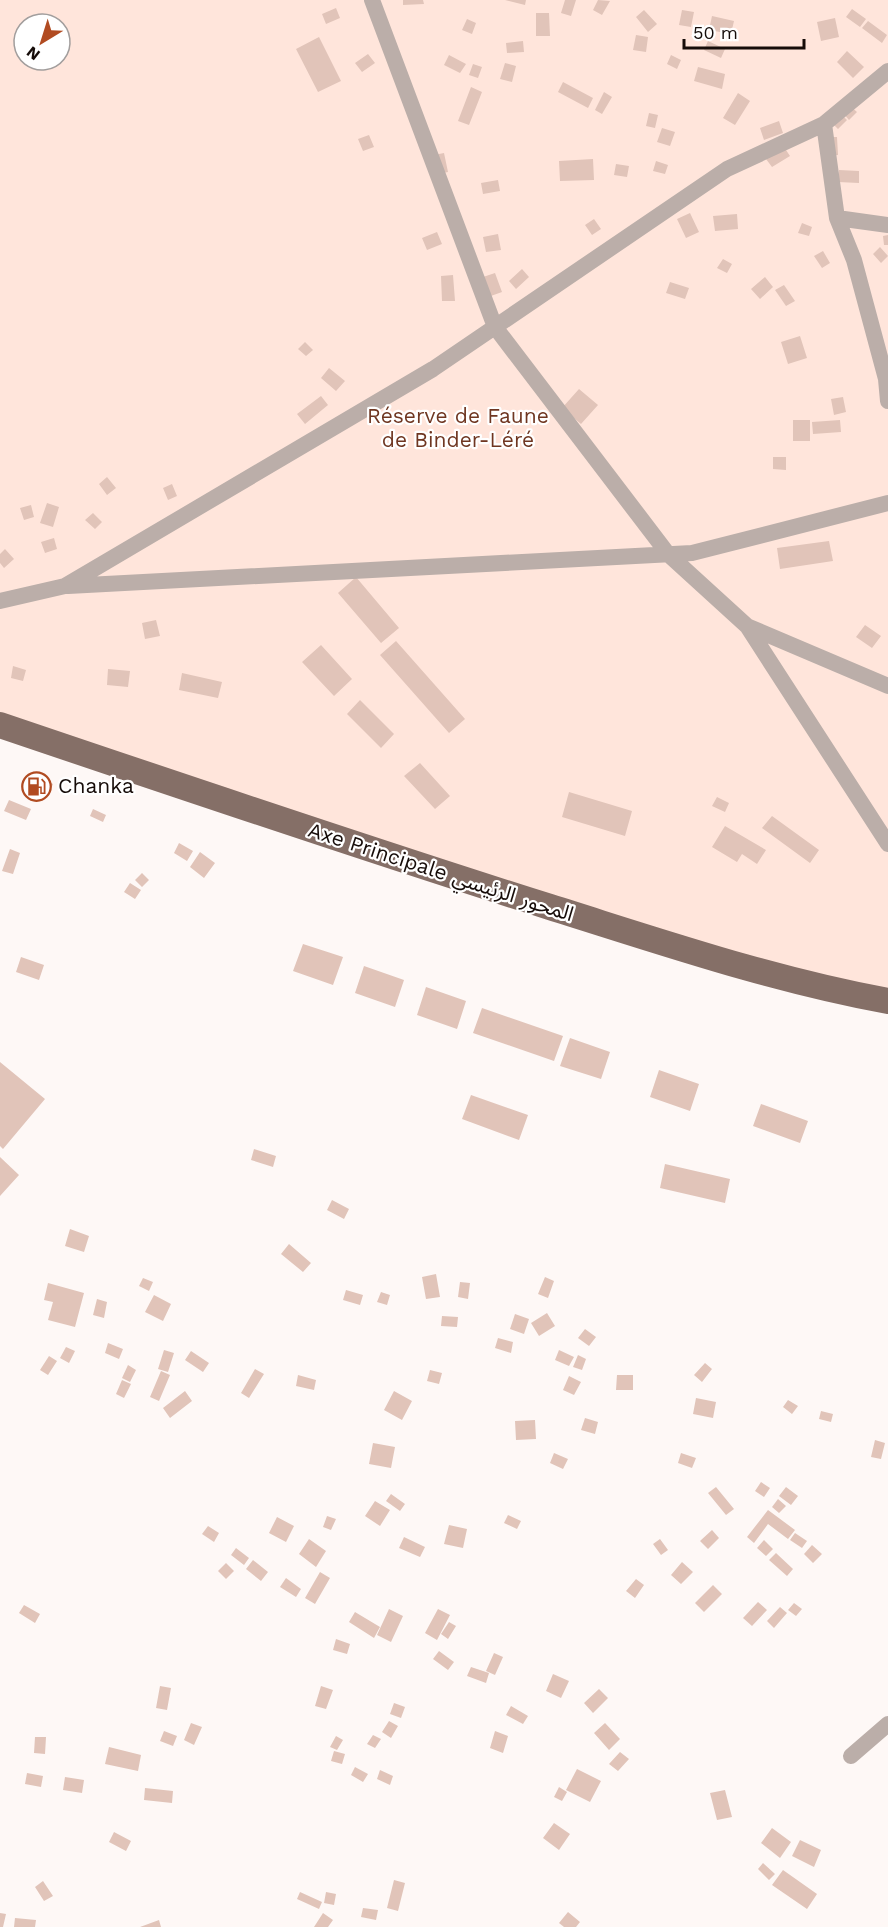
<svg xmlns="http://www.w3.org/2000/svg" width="888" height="1927" font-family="'Work Sans','Noto Sans Arabic',sans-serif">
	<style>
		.green { fill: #ffe5db; fill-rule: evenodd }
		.building { fill: #e1c4b9 }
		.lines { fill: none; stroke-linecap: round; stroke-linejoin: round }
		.minor { stroke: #bbaea9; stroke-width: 16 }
		.primary { stroke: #856f67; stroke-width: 26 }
		.labels { text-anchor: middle; stroke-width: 4.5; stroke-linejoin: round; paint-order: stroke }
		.park-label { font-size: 21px; fill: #6f3621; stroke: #fff }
		.poi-label { font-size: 21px; fill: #160c09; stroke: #fff; text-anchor: start }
		.street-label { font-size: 21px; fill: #160c09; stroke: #fff }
	</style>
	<rect width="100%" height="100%" fill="#fef8f6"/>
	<path class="green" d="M0,0H888V1001L0,725ZM24,24H60V60H24Z"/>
	<path class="building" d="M403,0H423L424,4L403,5Z
		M505,0H526L525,5Z
		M565,0H576L571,16L561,13Z
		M598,0L610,1L602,15L593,10Z
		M336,8L340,18L326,24L322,14Z
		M852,9L866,19L860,27L846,17Z
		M644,10L657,24L648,32L636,17Z
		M682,10L694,12L691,27L679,25Z
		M536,13H549L550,36H536Z
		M712,16L734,21L731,34L709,30Z
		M835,18L839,37L821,41L817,22Z
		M467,19L476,23L472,34L462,30Z
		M868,21L887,35L882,43L862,28Z
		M636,35L648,37L646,52L633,50Z
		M319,37L341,81L318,92L296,49Z
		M523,41L524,52L507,53L506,43Z
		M708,41L725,49L721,58L704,50Z
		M847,51L864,67L853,78L837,62Z
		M368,54L375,63L362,72L355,63Z
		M449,55L466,64L460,73L444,65Z
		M671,55L681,60L677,69L667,64Z
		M505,63L516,66L512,82L500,79Z
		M473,64L482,67L478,78L469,75Z
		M698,67L725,74L722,89L694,81Z
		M563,82L593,98L588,108L558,92Z
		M471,87L482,92L469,125L458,121Z
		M604,92L612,97L602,114L595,110Z
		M738,93L750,101L735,125L723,118Z
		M849,105L857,112L849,120L842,112Z
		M649,113L658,115L655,128L646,126Z
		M840,113L847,120L838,129L831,122Z
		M779,121L783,133L764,140L760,128Z
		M662,128L675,132L670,146L657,142Z
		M369,135L374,147L363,151L358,139Z
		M826,137H837L838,155L827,156Z
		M784,147L790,156L772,167L766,159Z
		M444,153L448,172L438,174L434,155Z
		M593,159L594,180L560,181L559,161Z
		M656,161L668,165L665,174L653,171Z
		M616,164L629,166L627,177L614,175Z
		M839,170L859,171V183L838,182Z
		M498,180L500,191L483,194L481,183Z
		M690,213L699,232L686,238L677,219Z
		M737,214L738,229L715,231L713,216Z
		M594,219L601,229L592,235L585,225Z
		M802,223L812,227L809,236L798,233Z
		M437,232L442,244L427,250L422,238Z
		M498,234L501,250L486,252L483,237Z
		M888,235V245H884L883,236Z
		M880,247L888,256L881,263L873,254Z
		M823,251L830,263L822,268L814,256Z
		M723,259L732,264L727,273L717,268Z
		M522,269L529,277L516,289L509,281Z
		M495,273L502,292L488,297L480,278Z
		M453,275L455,301H442L441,276Z
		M765,277L773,287L760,299L751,289Z
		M670,282L689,288L685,299L666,293Z
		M784,285L795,301L786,306L775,290Z
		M800,336L807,358L788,364L781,342Z
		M305,342L313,350L306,356L298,349Z
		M329,368L345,381L336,391L321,378Z
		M579,389L598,405L581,424L562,408Z
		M321,396L328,405L305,424L297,414Z
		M843,397L846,412L834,415L831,399Z
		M793,420H810V441H793Z
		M840,420L841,432L813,434L812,422Z
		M773,457H786V470L773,469Z
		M107,477L116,488L107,495L99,484Z
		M172,484L177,496L168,500L163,488Z
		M47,503L59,507L53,527L40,523Z
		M31,505L34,517L24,520L20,508Z
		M93,513L102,522L95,529L85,520Z
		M54,538L57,549L45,553L41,542Z
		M829,541L833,561L780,569L777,548Z
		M5,549L14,559L4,568L0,563V554Z
		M356,577L399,628L381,643L338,593Z
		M156,620L160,636L145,639L142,623Z
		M865,625L881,636L872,648L856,637Z
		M396,641L465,719L449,733L380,655Z
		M321,645L352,679L334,696L302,662Z
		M13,666L26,670L23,681L11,678Z
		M108,669L130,671L128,687L107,685Z
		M182,673L222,682L218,698L179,690Z
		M360,700L394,734L381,748L347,714Z
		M420,763L450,796L435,809L404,776Z
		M45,780L53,784L48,796L40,792L37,802L28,799L35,781L43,784Z
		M569,792L632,811L625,836L562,817Z
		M717,797L729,803L725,812L712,806Z
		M9,800L31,809L26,820L4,811Z
		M93,809L106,815L103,822L90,816Z
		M772,816L819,850L810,863L762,828Z
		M725,826L766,850L757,864L742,854L737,862L712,847Z
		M179,843L193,851L187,861L174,853Z
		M10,849L20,853L13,874L2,871Z
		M200,852L215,863L204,878L190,867Z
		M142,873L149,880L142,887L135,880Z
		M130,883L141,890L135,899L124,892Z
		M303,944L343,957L333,985L293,971Z
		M21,957L44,965L39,980L16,972Z
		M364,966L404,980L395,1007L355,993Z
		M426,987L466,1001L457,1029L417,1015Z
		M482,1008L563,1036L554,1061L473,1033Z
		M570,1038L610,1052L601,1079L560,1066Z
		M0,1062L45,1099L3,1149L0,1146Z
		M659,1070L699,1084L690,1111L650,1097Z
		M471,1095L528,1115L519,1140L462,1119Z
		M761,1104L808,1121L800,1143L753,1126Z
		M254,1149L276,1156L273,1167L251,1160Z
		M0,1157L19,1175L0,1196Z
		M665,1164L730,1179L725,1203L660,1188Z
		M332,1200L349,1209L344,1219L327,1210Z
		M70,1229L89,1236L84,1252L65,1246Z
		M289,1244L311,1263L303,1272L281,1254Z
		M436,1274L440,1297L426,1299L422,1277Z
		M545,1277L554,1281L548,1298L538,1294Z
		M143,1278L153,1282L149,1291L139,1286Z
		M460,1282L470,1283L468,1299L458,1297Z
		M48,1283L84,1293L75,1327L48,1320L53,1302L44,1300Z
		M346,1290L363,1295L360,1305L343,1300Z
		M381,1292L390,1295L387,1305L377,1302Z
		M154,1295L171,1304L163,1321L145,1312Z
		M97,1299L107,1302L104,1318L93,1315Z
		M547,1313L555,1326L539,1336L531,1323Z
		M515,1314L529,1319L524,1334L510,1329Z
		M442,1316L458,1317L457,1327L441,1326Z
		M585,1329L596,1337L589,1346L578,1338Z
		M498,1338L513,1342L511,1353L495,1348Z
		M108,1343L123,1349L119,1359L105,1353Z
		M66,1347L75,1351L69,1363L60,1358Z
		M164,1350L174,1353L168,1372L158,1369Z
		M559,1350L574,1357L569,1366L555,1360Z
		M191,1351L209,1363L203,1372L185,1360Z
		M578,1355L586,1359L582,1370L573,1367Z
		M49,1356L57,1361L48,1375L40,1370Z
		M705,1363L712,1369L702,1382L694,1375Z
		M128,1365L136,1370L130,1382L122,1378Z
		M255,1369L264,1374L249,1398L241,1393Z
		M430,1370L442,1373L439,1384L427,1381Z
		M161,1371L170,1375L159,1401L150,1397Z
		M298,1375L316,1380L314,1390L296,1386Z
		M617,1375H633V1390H616Z
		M569,1376L581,1382L574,1395L563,1390Z
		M122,1380L131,1384L124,1398L116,1394Z
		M185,1391L192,1401L170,1418L163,1408Z
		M394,1391L412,1401L402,1420L384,1410Z
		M696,1398L716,1402L713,1418L693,1414Z
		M788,1400L798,1406L792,1414L783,1407Z
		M821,1411L833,1414L831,1422L819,1419Z
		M585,1418L598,1422L595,1434L581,1430Z
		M535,1420L536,1439L516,1440L515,1421Z
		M875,1440L885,1443L881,1459L871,1457Z
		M373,1443L395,1447L391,1468L369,1464Z
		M554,1453L568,1459L563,1469L550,1463Z
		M681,1453L696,1458L692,1468L678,1463Z
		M761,1482L770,1488L764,1497L755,1491Z
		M716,1487L734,1509L726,1515L708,1493Z
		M786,1487L798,1496L791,1505L779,1496Z
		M391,1494L405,1504L400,1511L386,1501Z
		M778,1499L786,1506L779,1513L772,1507Z
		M375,1501L390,1510L380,1526L365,1516Z
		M768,1510L795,1530L788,1539L768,1524L754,1543L747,1537Z
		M508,1515L521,1521L517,1529L504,1523Z
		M327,1516L336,1519L331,1530L323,1527Z
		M277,1517L294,1526L286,1542L269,1533Z
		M449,1525L467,1529L463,1548L444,1544Z
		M208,1526L219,1533L214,1542L202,1534Z
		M712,1530L719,1538L708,1549L700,1541Z
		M795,1533L807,1541L802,1548L790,1540Z
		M404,1537L425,1547L420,1557L399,1548Z
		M309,1539L326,1551L316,1567L299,1554Z
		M660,1539L668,1550L661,1555L653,1544Z
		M764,1540L773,1549L766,1556L757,1548Z
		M812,1545L822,1554L813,1563L804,1554Z
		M236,1548L249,1558L244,1565L231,1555Z
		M776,1553L793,1569L787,1576L769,1560Z
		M253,1560L268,1572L261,1581L246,1569Z
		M682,1562L693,1572L681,1584L671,1575Z
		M226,1563L234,1571L226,1579L218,1571Z
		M320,1572L330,1578L315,1604L305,1598Z
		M286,1578L301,1589L296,1597L280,1587Z
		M636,1579L644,1585L635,1598L626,1591Z
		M713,1585L722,1594L704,1612L695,1603Z
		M758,1602L767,1610L752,1626L743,1618Z
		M794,1603L802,1609L796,1616L788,1610Z
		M24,1605L40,1614L35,1623L19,1613Z
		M780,1607L787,1613L774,1628L767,1621Z
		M389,1609L403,1616L391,1642L377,1635Z
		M438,1609L450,1615L437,1640L425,1633Z
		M355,1612L380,1627L374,1638L349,1622Z
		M449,1622L456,1626L448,1639L441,1634Z
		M336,1639L350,1644L347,1654L333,1650Z
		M439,1651L454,1662L448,1670L433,1659Z
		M494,1653L503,1657L495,1675L486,1671Z
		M471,1667L489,1673L486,1683L467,1676Z
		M553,1674L569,1681L561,1698L546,1691Z
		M160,1686L171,1688L167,1710L156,1708Z
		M321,1686L333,1690L326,1709L315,1706Z
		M599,1689L608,1698L593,1713L584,1703Z
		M394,1703L405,1707L401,1718L390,1714Z
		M511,1706L528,1716L523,1724L506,1715Z
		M389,1721L398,1726L391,1738L382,1732Z
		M191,1723L202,1727L194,1745L184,1740Z
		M605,1723L620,1739L609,1750L594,1733Z
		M164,1731L177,1736L173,1746L160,1741Z
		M495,1731L508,1736L503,1753L490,1748Z
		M373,1735L381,1739L375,1748L367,1744Z
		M336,1736L343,1740L337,1750L330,1747Z
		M35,1737H46L45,1754L34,1753Z
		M109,1747L141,1755L138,1771L105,1764Z
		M334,1751L345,1754L342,1764L331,1761Z
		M620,1752L629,1759L618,1771L609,1764Z
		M355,1767L368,1774L363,1782L351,1775Z
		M577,1769L601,1781L590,1802L566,1790Z
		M380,1770L393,1776L390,1785L377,1779Z
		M27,1773L43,1776L41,1787L25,1784Z
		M65,1777L84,1780L82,1793L63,1790Z
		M559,1787L567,1792L562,1801L554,1797Z
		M145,1788L173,1791L172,1803L144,1800Z
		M725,1790L732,1817L717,1820L710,1793Z
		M554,1823L570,1834L559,1850L543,1838Z
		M772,1828L791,1842L780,1858L761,1843Z
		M114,1832L131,1841L126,1851L109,1842Z
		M800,1840L821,1850L814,1867L792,1856Z
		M763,1863L775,1874L769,1880L758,1869Z
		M783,1870L817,1894L807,1909L772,1885Z
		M394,1880L405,1883L398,1911L387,1908Z
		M43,1881L53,1896L44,1901L35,1887Z
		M300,1892L322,1902L319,1909L297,1899Z
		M326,1892L336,1894L334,1905L324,1903Z
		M363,1908L378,1910L376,1920L361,1917Z
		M568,1912L580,1922L576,1927H564L559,1923Z
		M0,1913L6,1914L3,1927H0Z
		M323,1913L333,1920L328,1927H314Z
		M15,1918L36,1920L35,1927H14Z
		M159,1920L161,1927H140Z"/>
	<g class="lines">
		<path class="minor" d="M372,0L495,327L668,554L747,626L888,686
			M824,124L837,218L854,260L886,379L888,401
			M837,218L888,225
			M68,586L692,553L888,503
			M0,601L65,586L433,369L727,169L824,124L888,71
			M747,626L888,844
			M851,1756L888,1724"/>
		<path class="primary" d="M0,725C183,787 366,849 550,907C662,942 773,980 888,1001"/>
	</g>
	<defs>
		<symbol id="fuel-ring" viewBox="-11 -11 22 22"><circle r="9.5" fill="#fff" stroke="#b14b21" stroke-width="1.5"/><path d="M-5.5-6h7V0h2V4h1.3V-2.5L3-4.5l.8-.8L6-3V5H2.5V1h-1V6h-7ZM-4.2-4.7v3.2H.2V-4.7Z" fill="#b14b21"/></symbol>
	</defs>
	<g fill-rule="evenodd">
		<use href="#fuel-ring" x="20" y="770" width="33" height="33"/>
	</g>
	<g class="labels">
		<g class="park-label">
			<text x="458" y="423">Réserve de Faune<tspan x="458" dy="24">de Binder-Léré</tspan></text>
		</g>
		<g class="poi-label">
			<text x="58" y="793">Chanka</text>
		</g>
		<g class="street-label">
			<text transform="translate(441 872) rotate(18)" y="7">Axe Principale المحور الرئيسي</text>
		</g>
	</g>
	<g transform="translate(42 42) rotate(218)"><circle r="28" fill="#ffffff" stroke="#a29e9d" stroke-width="1.5"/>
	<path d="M0-4.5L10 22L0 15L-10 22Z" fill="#b14b21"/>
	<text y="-9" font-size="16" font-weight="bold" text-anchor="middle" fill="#160c09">N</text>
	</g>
	<path d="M684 39v9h120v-9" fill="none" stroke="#160c09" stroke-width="3"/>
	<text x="693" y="39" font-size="18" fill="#160c09" stroke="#ffffff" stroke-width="4.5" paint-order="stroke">50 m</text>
</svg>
